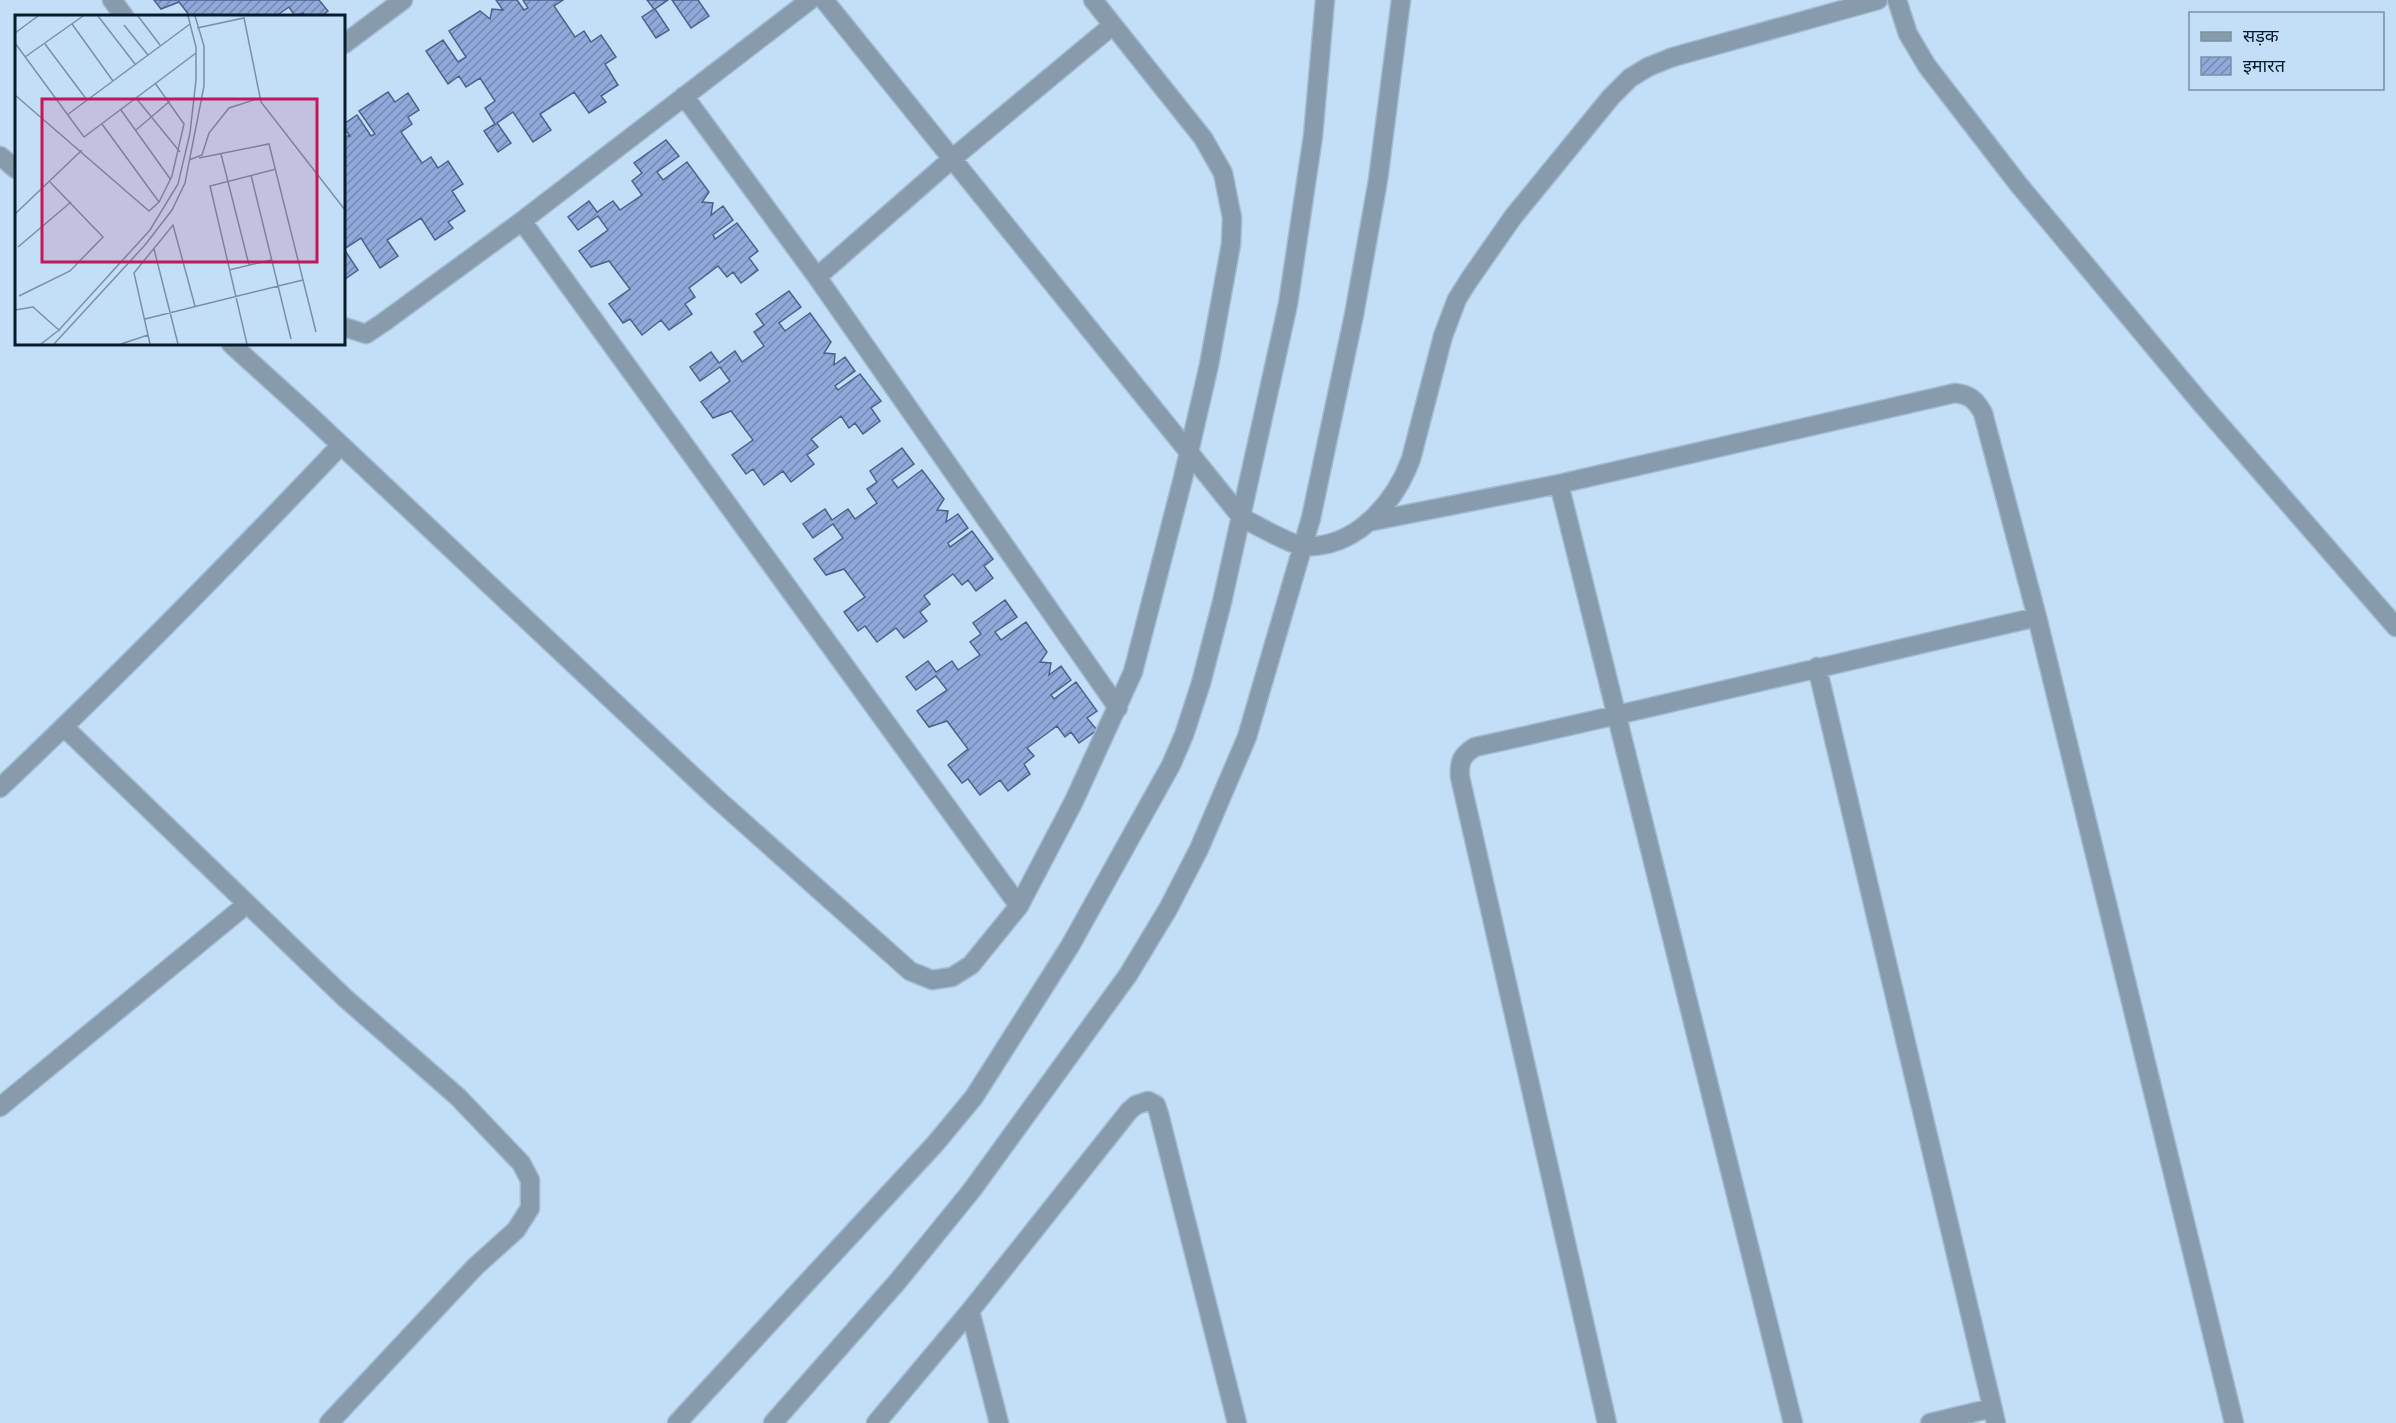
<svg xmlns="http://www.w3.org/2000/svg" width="2396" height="1423" font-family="Manrope,'Noto Sans Devanagari',sans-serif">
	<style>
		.building { fill: url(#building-hatch); stroke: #4b628e; stroke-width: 1.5 }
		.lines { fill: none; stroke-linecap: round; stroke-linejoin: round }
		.minor-casing { stroke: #a1bcd2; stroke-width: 21 }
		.minor { stroke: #879bac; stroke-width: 18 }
		.inset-road { fill: none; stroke: #7891a5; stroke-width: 1.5 }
		.view { fill: #c2185b; fill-opacity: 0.15; stroke: #c2185b; stroke-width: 3 }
		.inset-edge { fill: none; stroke: #081c2a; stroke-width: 3 }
	</style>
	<defs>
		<pattern id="building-hatch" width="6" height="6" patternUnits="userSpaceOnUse" patternTransform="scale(1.5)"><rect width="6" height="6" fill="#8fa9d9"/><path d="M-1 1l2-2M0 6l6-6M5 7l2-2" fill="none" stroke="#7389b0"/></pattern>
	</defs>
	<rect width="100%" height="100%" fill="#c2dff7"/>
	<path class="building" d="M154,0H319L328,11L321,16H305L303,13L295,16L289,7L276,16H190L179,2L161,9Z
		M496,0H517L524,10L528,8L523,0H563L554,6L575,37L584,31L591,42L601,35L616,57L605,64L618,85L601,96L606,102L589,113L574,92L540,114L551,130L533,142L513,112L497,123L511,143L498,152L484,131L495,124L485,108L495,101L480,78L466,87L459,76L448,84L426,51L443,40L458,62L466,57L449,31L480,11L490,19L492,9L503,10Z
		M647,0H668L655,9L669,30L656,38L642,17L654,9Z
		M672,0H698L709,16L691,28Z
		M388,92L395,102L408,93L419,110L408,117L412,124L401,132L422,163L431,157L438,168L448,161L463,184L452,191L465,211L448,222L453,228L435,240L421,218L387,240L398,256L380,268L361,238L344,249L358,270L345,279L344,276V136H350L344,128V124L357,115L371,136L375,134L359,111Z
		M666,140L679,156L657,172L663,180L687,162L709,192L702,202L713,203L711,215L723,206L733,220L713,235L715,239L737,223L758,251L749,258L758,270L741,283L733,272L727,277L718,266L689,288L695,297L685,304L692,314L669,330L661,320L642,335L630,319L623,323L609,304L630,289L609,261L591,267L579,251L608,230L598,216L578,230L568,217L589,201L597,212L613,201L620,210L642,195L632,181L642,173L634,163Z
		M789,291L801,307L779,323L785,331L810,313L831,342L824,353L835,354L834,365L845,357L855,371L835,386L838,390L860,374L881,401L871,408L880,421L863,434L855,423L849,428L841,416L811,439L818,447L807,455L814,464L791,482L783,471L764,485L753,469L746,474L732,455L753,440L731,411L713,418L701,402L730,381L720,367L700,381L690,367L711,352L719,363L735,351L742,362L764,346L754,332L764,325L756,314Z
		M902,448L914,464L892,480L898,488L922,470L944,499L937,510L948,511L946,522L958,514L968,528L948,543L950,547L972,531L993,559L984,566L993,578L976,591L968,580L962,585L953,574L924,596L930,604L920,612L927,621L904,638L896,628L877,642L865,626L858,631L844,612L865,597L844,569L826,575L814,559L843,538L833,524L813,538L803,524L825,509L832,520L848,509L855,519L877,503L867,489L877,482L870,471Z
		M1005,600L1017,617L995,632L1001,640L1026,622L1047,652L1040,662L1051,663L1049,675L1061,666L1071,680L1051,695L1054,699L1076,682L1097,711L1087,718L1097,730L1079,743L1071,732L1065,737L1057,726L1027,748L1034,756L1024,764L1030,774L1008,791L1000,780L980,795L968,779L962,783L948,765L968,749L947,721L929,727L917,711L947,690L936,676L916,690L906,677L928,661L936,672L952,661L958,670L980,655L970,642L981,634L973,623Z"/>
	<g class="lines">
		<defs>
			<path id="minor" d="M112,0L124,16
				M824,0L1242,518C1261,527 1281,540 1301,546C1305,547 1311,546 1315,546C1361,542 1396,500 1411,459L1443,336L1457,299L1469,280L1513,217L1611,97L1630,78L1648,67L1673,57L1878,0
				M1897,0L1908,34L1927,66L2019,185L2200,402L2396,627
				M344,44L403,0
				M684,96L817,277L1118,708
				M0,156L16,169
				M522,221L1019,906
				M817,277L953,158L1113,25
				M344,327L366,334L384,322L522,221L810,0
				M231,344L307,413L715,797L910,971L932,980L952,977L971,965L1019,906L1074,801L1133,672L1183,478L1209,365L1231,244L1232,218L1223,173L1203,138L1093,0
				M1559,484L1793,1423
				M1368,522L1559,484L1955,393C1970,395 1975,399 1983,413L2037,617L2234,1423
				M1817,667L1996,1423
				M64,727L345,998L458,1097L521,1163L530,1180V1208L516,1230L475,1267L329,1423
				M0,788C117,677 230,562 341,445
				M0,1107L247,904
				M970,1311L999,1423
				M677,1423L935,1144L974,1097L1070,946L1171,765L1184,735L1201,683L1222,602L1288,304L1313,136L1325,0
				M773,1423L898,1281L972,1190L1128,975L1168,909L1199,849L1247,737L1311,518L1354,315L1378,180L1401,0
				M876,1423L970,1311L1129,1111L1136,1105L1148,1101L1156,1105L1159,1114L1237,1423
				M1607,1423L1460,777C1459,761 1462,755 1475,747C1663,706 1849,660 2037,617
				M1930,1423L1992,1408"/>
		</defs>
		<use href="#minor" class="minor-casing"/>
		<use href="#minor" class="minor"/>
	</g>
	<g transform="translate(15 15)">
		<rect width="330" height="330" fill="#c2dff7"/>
		<path class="inset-road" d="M83,1L120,49M123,1L145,30M57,9L98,66M109,10L133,40M182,13L229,3L246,87L330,195M0,18L23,1M0,28L69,122L181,38M30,29L72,85M10,42L68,1M0,80L134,196L144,187L157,161L169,109L140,68M121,83L165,137M106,95L156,165M52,100L175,9M87,109L144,187M121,115L155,86M206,139L234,250M184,143L254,129L301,317M174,145L187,140L194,118L214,93L245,83M236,160L276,324M0,199L67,135M3,232L56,187M139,234L163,329M214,255L256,245M4,281L55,256L88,222L35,167M0,295L18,292L45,316M130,304L288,265M26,329L44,315L135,215L163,169L175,118L181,65V32L173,1M39,329L130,230L157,195L170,168L189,71V31L180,1M106,329L133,320M135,329L119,258L158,210L180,291M232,329L195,171L261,154"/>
		<path class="view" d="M27,84H302V247H27Z"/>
		<rect width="330" height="330" class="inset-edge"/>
	</g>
	<rect x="2189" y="12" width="195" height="78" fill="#c2dff7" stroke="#7891a5" stroke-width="1.5"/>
	<rect x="2201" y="32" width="30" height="9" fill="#879bac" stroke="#7891a5" stroke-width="1.5"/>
	<text x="2243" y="42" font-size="18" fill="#081c2a">सड़क</text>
	<rect x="2201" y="57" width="30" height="18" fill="url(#building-hatch)" stroke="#7891a5" stroke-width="1.5"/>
	<text x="2243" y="72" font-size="18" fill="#081c2a">इमारत</text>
</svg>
